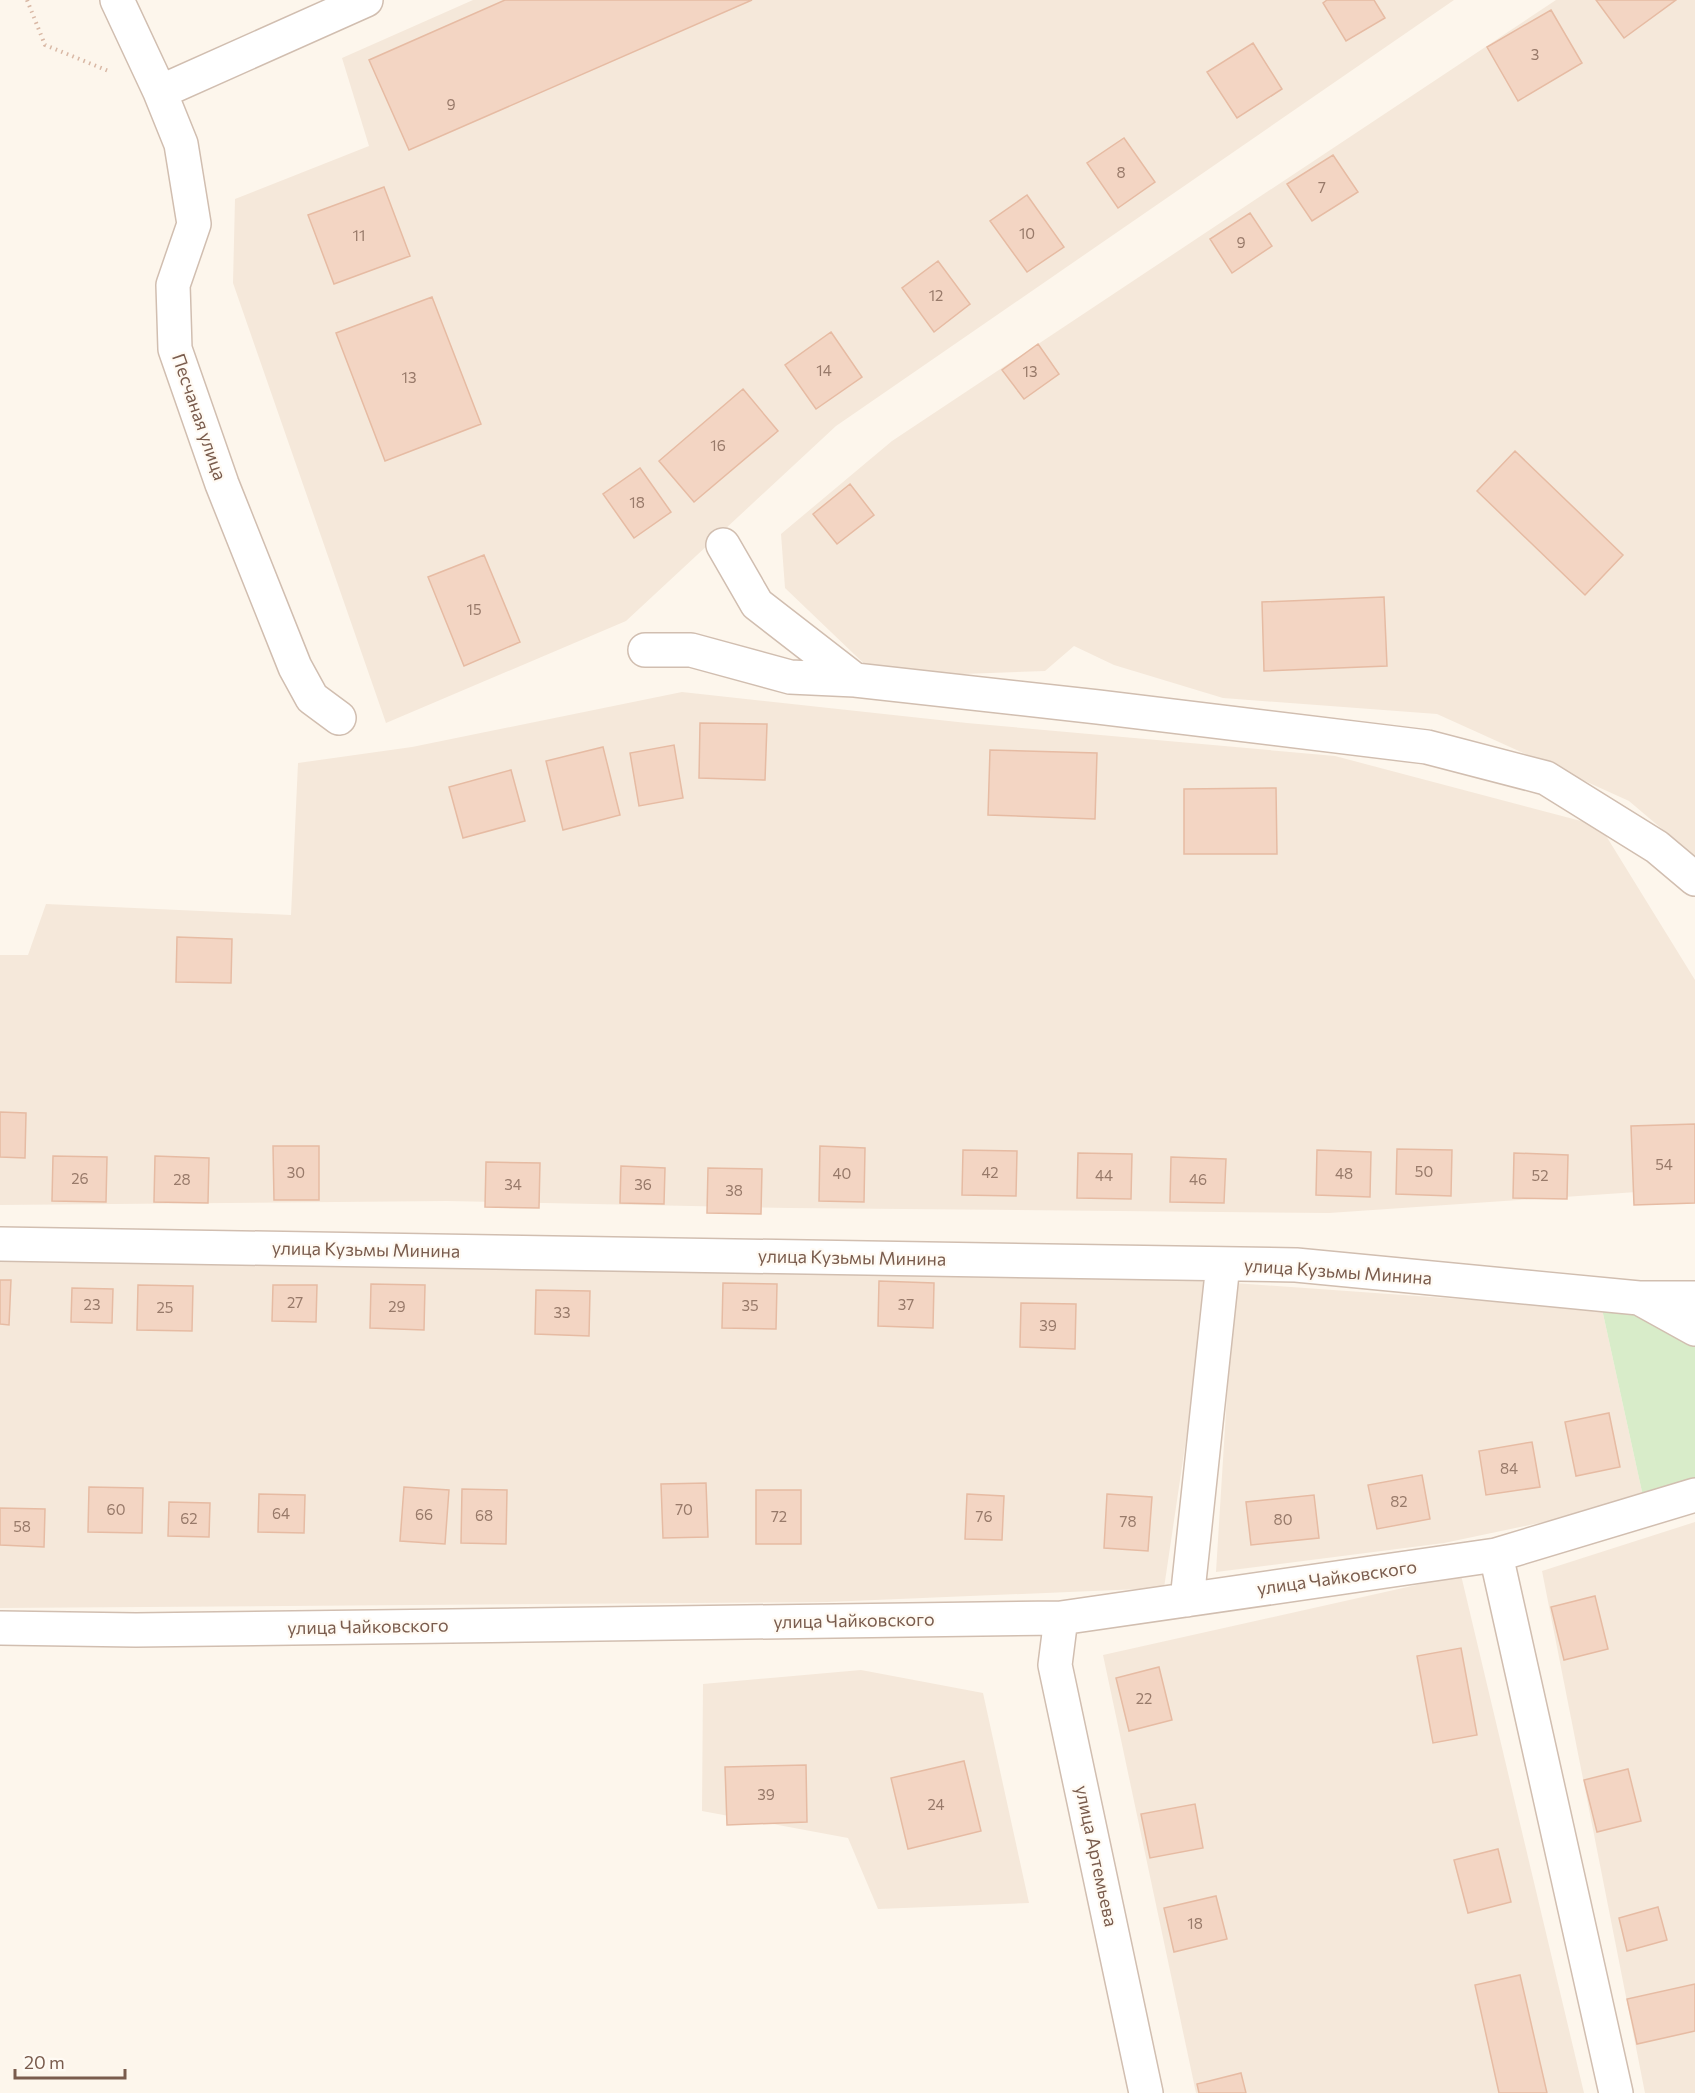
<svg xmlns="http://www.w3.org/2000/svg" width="1695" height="2093" font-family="Commissioner,sans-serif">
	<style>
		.residential { fill: #f5e8da }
		.green { fill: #d8ecc9 }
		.building { fill: #f3d5c3; stroke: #e6bba3; stroke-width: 1.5 }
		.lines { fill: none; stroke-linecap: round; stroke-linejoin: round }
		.street-casing { stroke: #d1beb0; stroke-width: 36 }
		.path { stroke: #d9b8a5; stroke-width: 4; stroke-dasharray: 1.5 4.5; stroke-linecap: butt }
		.street { stroke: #fff; stroke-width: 33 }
		.labels { text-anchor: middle; stroke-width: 4.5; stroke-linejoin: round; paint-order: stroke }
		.number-label { font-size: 15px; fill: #987a6a }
		.street-label { font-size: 18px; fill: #7a5c4d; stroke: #fffaf3 }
	</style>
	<rect width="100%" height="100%" fill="#fdf6ec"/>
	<path class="residential" d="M473,0H1454L836,426L626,621L386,723L233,283L235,199L369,146L342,58Z
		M1556,0H1695V857L1629,801L1437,714L1223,698L1114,665L1074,646L1045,671L878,677L785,588L781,534L892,441Z
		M682,692L967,723L1335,756L1600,826L1695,980V1188L1329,1213L789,1208L447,1201L0,1205V955H28L46,904L291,915L298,763L412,747Z
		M0,1261L1210,1278L1164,1588L827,1602L0,1608Z
		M1234,1283L1602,1309L1644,1501L1444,1543L1216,1572Z
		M1695,1522V2093H1645L1542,1571Z
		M1461,1575L1584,2093H1196L1103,1655Z
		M861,1670L983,1693L1029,1903L878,1909L848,1838L702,1811L703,1684Z"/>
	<path class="green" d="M1639,1308L1695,1337V1487L1644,1501L1602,1309Z"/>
	<path class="building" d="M505,0H752L409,150L369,60Z
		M1327,0H1374L1385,18L1346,41L1323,3Z
		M1596,0H1676L1624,38Z
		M1551,10L1582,63L1518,101L1487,47Z
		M1253,43L1282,89L1237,118L1207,72Z
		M1124,138L1155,182L1118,208L1087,163Z
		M1333,155L1358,192L1312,221L1287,184Z
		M384,187L410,256L334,284L308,215Z
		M1027,195L1064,247L1027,272L990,221Z
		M1250,213L1272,246L1232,273L1210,239Z
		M938,261L970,304L934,332L902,288Z
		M432,297L481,424L385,461L336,333Z
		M831,332L862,377L816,409L785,365Z
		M1038,344L1059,374L1024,399L1002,370Z
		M743,389L778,431L694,502L659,461Z
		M1515,451L1623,555L1585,595L1477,491Z
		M640,468L671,512L634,538L603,494Z
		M850,484L874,515L837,544L813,514Z
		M484,555L520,642L464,666L428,577Z
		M1384,597L1387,666L1264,671L1262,602Z
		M700,723L767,724L765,780L699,778Z
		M674,745L683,798L639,806L630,753Z
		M603,747L620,815L563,830L546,761Z
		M990,750L1097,753L1095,819L988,815Z
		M511,770L525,821L463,838L449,787Z
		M1276,788L1277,854H1184V789Z
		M177,937L232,939L231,983L176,982Z
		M0,1112L26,1113L25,1158L0,1157Z
		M1695,1124V1203L1634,1205L1631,1126Z
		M273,1146H319V1200H274Z
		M820,1146L865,1148L864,1202L819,1201Z
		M1397,1149L1452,1150L1451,1196L1396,1194Z
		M963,1150L1017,1151L1016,1196L962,1195Z
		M1317,1150L1371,1152L1370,1197L1316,1195Z
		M1078,1153L1132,1154L1131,1199L1077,1198Z
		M1514,1153L1568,1155L1567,1199L1513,1198Z
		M53,1156L107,1157L106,1202L52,1201Z
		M155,1156L209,1158L208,1203L154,1202Z
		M1171,1157L1226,1159L1224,1203L1170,1202Z
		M486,1162L540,1163L539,1208L485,1207Z
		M621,1166L665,1168L664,1204L620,1203Z
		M708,1168L762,1169L761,1214L707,1213Z
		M0,1280H11L9,1325L0,1324Z
		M879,1281L934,1283L933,1328L878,1326Z
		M723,1283L777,1284L776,1329L722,1328Z
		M371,1284L425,1285L424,1330L370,1328Z
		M138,1285L193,1286L192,1331L137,1330Z
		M273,1285H317L316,1322L272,1321Z
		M72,1288L113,1289L112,1323L71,1322Z
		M536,1290L590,1291L589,1336L535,1334Z
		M1021,1303L1076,1304L1075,1349L1020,1347Z
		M1609,1413L1620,1467L1576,1476L1565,1422Z
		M1532,1442L1540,1487L1486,1495L1479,1451Z
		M1422,1475L1430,1519L1377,1529L1368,1485Z
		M706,1483L708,1537L663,1538L661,1484Z
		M89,1487L143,1488L142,1533L88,1532Z
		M404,1487L449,1490L445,1544L400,1541Z
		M462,1489L507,1490L506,1544L461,1543Z
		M756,1490H801V1544H756Z
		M259,1494L305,1495L304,1533L258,1532Z
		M967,1494L1004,1496L1002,1540L965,1539Z
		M1107,1494L1152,1497L1148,1551L1104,1548Z
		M1314,1495L1319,1538L1251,1545L1246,1502Z
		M169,1502L210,1503L209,1537L168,1536Z
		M0,1508L45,1509L44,1547L0,1545Z
		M1595,1596L1608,1649L1564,1660L1551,1607Z
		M1461,1648L1477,1735L1433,1743L1417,1656Z
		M1159,1667L1172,1720L1129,1731L1116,1678Z
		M964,1761L981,1831L908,1849L891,1778Z
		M806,1765L807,1822L727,1825L725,1767Z
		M1628,1769L1641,1821L1597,1832L1584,1780Z
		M1195,1804L1203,1848L1150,1858L1141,1814Z
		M1498,1849L1511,1902L1468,1913L1454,1860Z
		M1216,1896L1227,1939L1174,1952L1164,1908Z
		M1658,1907L1667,1940L1627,1951L1619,1918Z
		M1520,1975L1547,2093H1499L1475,1985Z
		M1695,1984V2031L1637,2044L1627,1999Z
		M1241,2073L1246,2093H1199L1197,2084Z"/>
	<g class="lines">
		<defs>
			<path id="street" d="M117,0L160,92L181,144L194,224L173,285L175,349L222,484L295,667L312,698L339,718
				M160,92L366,0
				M723,545L757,604L855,680
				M645,650H691L790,677L855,680L1098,707L1427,747L1546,778L1657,847L1695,879
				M0,1244L1296,1265L1639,1298L1695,1329
				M1640,1298H1695
				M1496,1555L1616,2093
				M1187,1600L1223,1264
				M1061,1618L1055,1665L1146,2093
				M0,1628L136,1630L1061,1618L1496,1555L1695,1495"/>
		</defs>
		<use href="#street" class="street-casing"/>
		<path class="path" d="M27,0L45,45L111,72"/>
		<use href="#street" class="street"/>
	</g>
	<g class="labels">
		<g class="number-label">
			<text x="1535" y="60">3</text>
			<text x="451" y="110">9</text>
			<text x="1121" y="178">8</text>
			<text x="1322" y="193">7</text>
			<text x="1027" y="239">10</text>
			<text x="359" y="241">11</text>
			<text x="1241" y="248">9</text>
			<text x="936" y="301">12</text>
			<text x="824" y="376">14</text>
			<text x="1030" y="377">13</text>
			<text x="409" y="383">13</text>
			<text x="718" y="451">16</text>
			<text x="637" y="508">18</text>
			<text x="474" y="615">15</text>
			<text x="1664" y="1170">54</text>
			<text x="1424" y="1177">50</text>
			<text x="296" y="1178">30</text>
			<text x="990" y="1178">42</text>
			<text x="842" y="1179">40</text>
			<text x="1344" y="1179">48</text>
			<text x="1104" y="1181">44</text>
			<text x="1540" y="1181">52</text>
			<text x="80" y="1184">26</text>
			<text x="182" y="1185">28</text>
			<text x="1198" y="1185">46</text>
			<text x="513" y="1190">34</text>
			<text x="643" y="1190">36</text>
			<text x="734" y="1196">38</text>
			<text x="295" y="1308">27</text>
			<text x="92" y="1310">23</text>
			<text x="906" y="1310">37</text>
			<text x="750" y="1311">35</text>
			<text x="397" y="1312">29</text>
			<text x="165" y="1313">25</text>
			<text x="562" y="1318">33</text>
			<text x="1048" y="1331">39</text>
			<text x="1509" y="1474">84</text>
			<text x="1399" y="1507">82</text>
			<text x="116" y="1515">60</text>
			<text x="684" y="1515">70</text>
			<text x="281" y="1519">64</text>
			<text x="424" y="1520">66</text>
			<text x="484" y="1521">68</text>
			<text x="779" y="1522">72</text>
			<text x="984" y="1522">76</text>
			<text x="189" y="1524">62</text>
			<text x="1283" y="1525">80</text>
			<text x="1128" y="1527">78</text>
			<text x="22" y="1532">58</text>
			<text x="1144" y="1704">22</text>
			<text x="766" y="1800">39</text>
			<text x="936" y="1810">24</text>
			<text x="1195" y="1929">18</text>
		</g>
		<g class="street-label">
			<text transform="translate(199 417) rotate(71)" y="6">Песчаная улица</text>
			<text transform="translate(366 1250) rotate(1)" y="6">улица Кузьмы Минина</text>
			<text transform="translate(852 1258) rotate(1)" y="6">улица Кузьмы Минина</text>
			<text transform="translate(1338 1272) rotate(4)" y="6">улица Кузьмы Минина</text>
			<text transform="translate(1337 1578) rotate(-8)" y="6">улица Чайковского</text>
			<text transform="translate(854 1621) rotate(-1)" y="6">улица Чайковского</text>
			<text transform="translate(368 1627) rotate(-1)" y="6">улица Чайковского</text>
			<text transform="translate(1096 1856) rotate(78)" y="6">улица Артемьева</text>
		</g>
	</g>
	<path d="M15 2069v9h110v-9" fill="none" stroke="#7a5c4d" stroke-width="3"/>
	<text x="24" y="2069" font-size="18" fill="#7a5c4d" stroke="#fffaf3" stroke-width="4.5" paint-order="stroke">20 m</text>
</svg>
